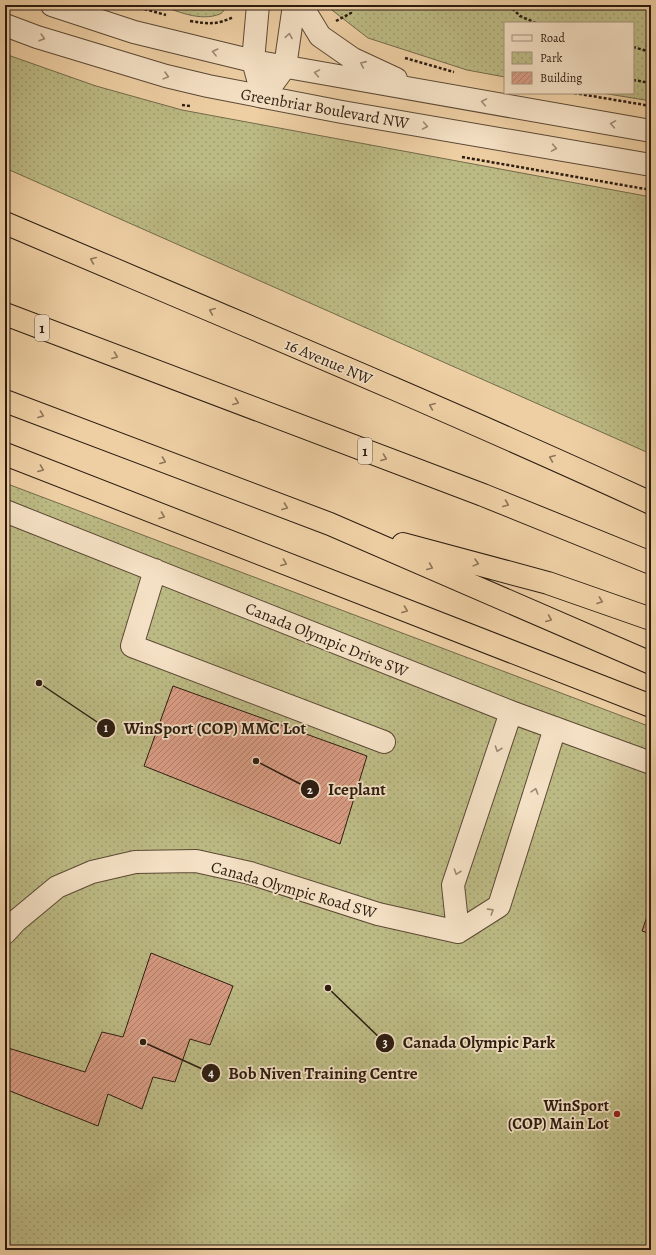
<svg xmlns="http://www.w3.org/2000/svg" width="656" height="1255" font-family="Alegreya,serif">
	<style>
		.park { fill: url(#park-dots); stroke: #746b4a }
		.building { fill: url(#building-hatch); stroke: #2c1c10 }
		.lines { fill: none; stroke-linecap: round; stroke-linejoin: round }
		.minor-casing { stroke: #5c4935; stroke-width: 24 }
		.highway-casing { stroke: #2c1c10; stroke-width: 24 }
		.path { stroke: #2c1c10; stroke-width: 2.5; stroke-dasharray: 3 2; stroke-linecap: butt }
		.minor { stroke: #f4e0c4; stroke-width: 22 }
		.highway { stroke: #eecfa4; stroke-width: 22 }
		.oneway { stroke: #9a8873 }
		.oneway2 { stroke: #8d765a }
		.poi-dot { fill: #8f2418; stroke: #f4e0c4; stroke-width: 1.5 }
		.labels { text-anchor: middle; stroke-width: 3.5; stroke-linejoin: round; paint-order: stroke }
		.shield { fill: #f4e0c4; stroke: #685746; stroke-width: 1 }
		.shield-label { font-size: 15px; font-weight: bold; fill: #2c1c10 }
		.street-label { font-size: 16px; fill: #2c1c10; stroke: #f4e0c4 }
		.poi-label { font-size: 16px; font-weight: bold; fill: #2c1c10; stroke: #f4e0c4; text-anchor: end }
		.leader { fill: none; stroke: #2c1c10; stroke-width: 1.5 }
		.callout-dot { fill: #2c1c10; stroke: #f4e0c4; stroke-width: 1.5 }
		.mark-label { font-size: 12px; text-anchor: middle; font-weight: bold; fill: #fff }
		.callout-label { font-size: 17px; text-anchor: middle; font-weight: bold; fill: #2c1c10; stroke: #f4e0c4; stroke-width: 3.5; stroke-linejoin: round; paint-order: stroke }
	</style>
	<defs>
		<pattern id="park-dots" width="8" height="8" patternUnits="userSpaceOnUse"><rect width="8" height="8" fill="#bcba84"/><path d="M2 2h.1M6 6h.1" fill="none" stroke="#a29f71" stroke-width="1.8" stroke-linecap="round"/></pattern>
		<pattern id="building-hatch" width="6" height="6" patternUnits="userSpaceOnUse"><rect width="6" height="6" fill="#d89b83"/><path d="M-1 1l2-2M0 6l6-6M5 7l2-2" fill="none" stroke="#af7e6a"/></pattern>
	</defs>
	<rect width="100%" height="100%" fill="#eecfa4"/>
	<filter id="stains"><feTurbulence type="fractalNoise" baseFrequency=".005" numOctaves="4"/><feColorMatrix values="0 0 0 0 .2 0 0 0 0 .09 0 0 0 0 .02 0 0 0 .5 -.17"/></filter>
	<radialGradient id="worn" r=".72"><stop offset=".6" stop-color="#630" stop-opacity="0"/><stop offset="1" stop-color="#630" stop-opacity=".3"/></radialGradient>
	<path class="park" d="M159,5H228C225,8 223,13 220,14C200,22 177,11 159,5Z
		M328,5H651V101L602,93H633V23H505V77L467,70L368,38L328,7Z
		M5,54L96,86L182,110L651,197V454L5,168Z
		M5,483L651,727V1250H5Z"/>
	<path class="building" d="M173,686L367,756L340,844L144,766Z
		M651,905V934L642,931Z
		M151,953L233,986L210,1045L190,1039L175,1082L153,1077L142,1109L108,1094L98,1126L5,1089V1047L85,1072L102,1032L123,1037Z"/>
	<g class="lines">
		<defs>
			<path id="minor" d="M52,5L134,32L253,61L651,131
				M258,5L253,61L263,97
				M302,5L303,8L320,36L353,59L396,79
				M5,25L37,37L166,76L208,86L342,112L651,165
				M263,97L285,67L294,5
				M5,511L511,712L651,763
				M155,570L132,646L384,742
				M458,932L499,906L555,728
				M458,932L453,885L511,712
				M5,933L16,921L57,887L92,872L135,862L196,861L250,873L378,914L458,932"/>
			<path id="highway" d="M5,223C221,315 438,405 651,503
				M5,314L483,495L651,563
				M5,401L330,524L651,663
				M5,454L651,706
				M403,544L548,583L651,619"/>
		</defs>
		<use href="#minor" class="minor-casing"/>
		<use href="#highway" class="highway-casing"/>
		<path class="path" d="M130,5L166,15
			M509,5L520,16L536,23
			M190,21C208,24 217,25 233,17
			M336,21L351,13L350,5
			M633,47L651,52
			M405,58L454,72
			M633,80L651,83
			M574,93L651,106
			M182,105L190,106
			M462,157L651,190"/>
		<use href="#minor" class="minor"/>
		<use href="#highway" class="highway"/>
	</g>
	<defs><path id="oneway-chevron" d="M-2-3.5L2.5 0L-2 3.5" fill="none" stroke-width="1.6" stroke-linecap="round" stroke-linejoin="round"/></defs>
	<g class="oneway">
		<use href="#oneway-chevron" transform="translate(289 36) rotate(-81)"/>
		<use href="#oneway-chevron" transform="translate(42 38) rotate(17)"/>
		<use href="#oneway-chevron" transform="translate(215 52) rotate(-166)"/>
		<use href="#oneway-chevron" transform="translate(363 64) rotate(-156)"/>
		<use href="#oneway-chevron" transform="translate(317 73) rotate(-170)"/>
		<use href="#oneway-chevron" transform="translate(166 76) rotate(15)"/>
		<use href="#oneway-chevron" transform="translate(484 102) rotate(-170)"/>
		<use href="#oneway-chevron" transform="translate(613 124) rotate(-170)"/>
		<use href="#oneway-chevron" transform="translate(425 126) rotate(10)"/>
		<use href="#oneway-chevron" transform="translate(554 148) rotate(10)"/>
		<use href="#oneway-chevron" transform="translate(498 749) rotate(109)"/>
		<use href="#oneway-chevron" transform="translate(535 791) rotate(-73)"/>
		<use href="#oneway-chevron" transform="translate(457 872) rotate(109)"/>
		<use href="#oneway-chevron" transform="translate(491 911) rotate(-32)"/>
	</g>
	<g class="oneway2">
		<use href="#oneway-chevron" transform="translate(93 260) rotate(-157)"/>
		<use href="#oneway-chevron" transform="translate(212 311) rotate(-157)"/>
		<use href="#oneway-chevron" transform="translate(115 356) rotate(21)"/>
		<use href="#oneway-chevron" transform="translate(236 402) rotate(21)"/>
		<use href="#oneway-chevron" transform="translate(432 406) rotate(-157)"/>
		<use href="#oneway-chevron" transform="translate(41 415) rotate(21)"/>
		<use href="#oneway-chevron" transform="translate(384 458) rotate(21)"/>
		<use href="#oneway-chevron" transform="translate(552 458) rotate(-157)"/>
		<use href="#oneway-chevron" transform="translate(163 461) rotate(21)"/>
		<use href="#oneway-chevron" transform="translate(41 469) rotate(21)"/>
		<use href="#oneway-chevron" transform="translate(506 504) rotate(22)"/>
		<use href="#oneway-chevron" transform="translate(285 507) rotate(21)"/>
		<use href="#oneway-chevron" transform="translate(162 516) rotate(21)"/>
		<use href="#oneway-chevron" transform="translate(284 563) rotate(21)"/>
		<use href="#oneway-chevron" transform="translate(476 563) rotate(15)"/>
		<use href="#oneway-chevron" transform="translate(430 567) rotate(23)"/>
		<use href="#oneway-chevron" transform="translate(600 601) rotate(20)"/>
		<use href="#oneway-chevron" transform="translate(405 610) rotate(21)"/>
		<use href="#oneway-chevron" transform="translate(549 619) rotate(23)"/>
	</g>
	<circle class="poi-dot" cx="617" cy="1114" r="4"/>
	<g class="labels">
		<g class="shield">
			<rect x="35" y="315" width="14" height="26" rx="3"/>
			<rect x="358" y="438" width="14" height="26" rx="3"/>
		</g>
		<g class="shield-label">
			<text x="42" y="333">1</text>
			<text x="365" y="456">1</text>
		</g>
		<g class="street-label">
			<text transform="translate(325 108) rotate(10)" y="6">Greenbriar Boulevard NW</text>
			<text transform="translate(329 361) rotate(23)" y="6">16 Avenue NW</text>
			<text transform="translate(327 639) rotate(22)" y="6">Canada Olympic Drive SW</text>
			<text transform="translate(294 889) rotate(16)" y="6">Canada Olympic Road SW</text>
		</g>
		<g class="poi-label">
			<text x="609" y="1111">WinSport<tspan x="609" dy="18">(COP) Main Lot</tspan></text>
		</g>
	</g>
	<path class="leader" d="M39 683L106 728M256 761L310 789M328 988L385 1043M143 1042L211 1073"/>
	<g class="callout-dot">
		<circle cx="39" cy="683" r="4"/>
		<circle cx="256" cy="761" r="4"/>
		<circle cx="328" cy="988" r="4"/>
		<circle cx="143" cy="1042" r="4"/>
		<circle cx="106" cy="728" r="10"/>
		<circle cx="310" cy="789" r="10"/>
		<circle cx="385" cy="1043" r="10"/>
		<circle cx="211" cy="1073" r="10"/>
	</g>
	<g class="mark-label">
		<text x="106" y="732">1</text>
		<text x="310" y="794">2</text>
		<text x="385" y="1047">3</text>
		<text x="211" y="1077">4</text>
	</g>
	<g class="callout-label">
		<text x="215" y="734">WinSport (COP) MMC Lot</text>
		<text x="357" y="795">Iceplant</text>
		<text x="479" y="1048">Canada Olympic Park</text>
		<text x="323" y="1079">Bob Niven Training Centre</text>
	</g>
	<rect width="656" height="1255" fill="none" stroke="#eecfa4" stroke-width="20"/>
	<rect x="6" y="6" width="644" height="1243" fill="none" stroke="#2c1c10" stroke-width="2"/>
	<rect x="10" y="10" width="636" height="1235" fill="none" stroke="#2c1c10"/>
	<rect x="504" y="22" width="130" height="72" fill="#f4e0c4" stroke="#a4927c"/>
	<rect x="512" y="35" width="20" height="6" fill="#f4e0c4" stroke="#a4927c"/>
	<text x="540" y="42" font-size="12" fill="#2c1c10">Road</text>
	<rect x="512" y="52" width="20" height="12" fill="url(#park-dots)" stroke="#a4927c"/>
	<text x="540" y="62" font-size="12" fill="#2c1c10">Park</text>
	<rect x="512" y="72" width="20" height="12" fill="url(#building-hatch)" stroke="#a4927c"/>
	<text x="540" y="82" font-size="12" fill="#2c1c10">Building</text>
	<rect width="100%" height="100%" filter="url(#stains)"/>
	<rect width="100%" height="100%" fill="url(#worn)"/>
</svg>
